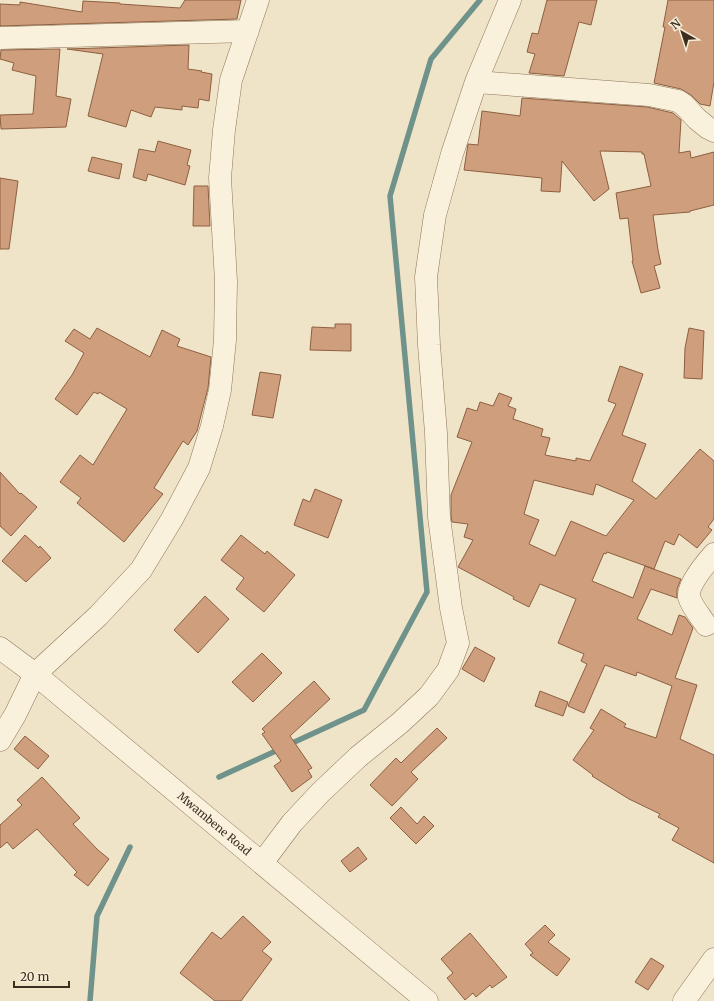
<svg xmlns="http://www.w3.org/2000/svg" width="714" height="1001" font-family="Merriweather,serif">
	<style>
		.lines { fill: none; stroke-linecap: round; stroke-linejoin: round }
		.stream { stroke: #6f938a; stroke-width: 5.5 }
		.building { fill: #cf9f7d; stroke: #8d5f41; fill-rule: evenodd }
		.minor-casing { stroke: #8d765c; stroke-width: 23 }
		.tertiary-casing { stroke: #8d765c; stroke-width: 23 }
		.minor { stroke: #faf1dc; stroke-width: 22 }
		.tertiary { stroke: #faf1dc; stroke-width: 22 }
		.labels { text-anchor: middle; stroke-width: 3.5; stroke-linejoin: round; paint-order: stroke }
		.street-label { font-size: 11px; fill: #3d2e20; stroke: #f7eed8 }
	</style>
	<rect width="100%" height="100%" fill="#f0e4c8"/>
	<g class="lines">
		<path class="stream" d="M288,745L364,710L427,592L390,196L431,59L480,0
			M219,777L280,749
			M90,1001L97,916L130,847"/>
	</g>
	<path class="building" d="M185,0H241L237,19L0,26V4L20,5V2L82,12L83,1L120,3V4L180,8Z
		M547,0H597L591,25L579,22L564,76L529,73L535,54L527,52L532,33L538,34Z
		M668,0H714V82L710,106L700,104L691,95L681,89L654,83L665,27H663Z
		M189,45L188,69L202,71L201,72L212,74L209,101L199,99L198,108L182,106V110L155,107L151,117L131,110L126,127L88,116L103,54L67,49Z
		M60,49L56,96L71,99L66,127L1,129L0,115L33,114L36,76L12,70L14,63L0,59L1,50Z
		M522,98L647,107L673,113L681,120L679,153L690,151L691,158L714,152V205L690,211V212L653,215L658,250L661,264L654,266L660,288L641,293L632,261H633L628,218L620,219L616,193L651,186L644,154H642V152L600,151L609,189L594,201L562,161L560,192L541,191L542,178L464,170L468,144L478,145L482,111L520,116Z
		M158,141L191,150L187,165L190,166L185,185L148,174L146,181L133,177L139,149L155,152Z
		M92,157L122,164L119,179L88,171Z
		M0,178L18,181L9,249H0Z
		M194,186H208L210,226H193Z
		M335,324H351V351L310,350L312,327L335,328Z
		M97,328L150,357L162,330L180,339L177,346L211,357L208,388L197,431L188,445L183,441L154,488L163,494L124,542L77,503L81,498L60,482L80,455L93,465L127,409L99,392L98,394L94,392L77,415L55,399L72,375L84,353L65,341L74,329L90,339Z
		M689,328L704,331L702,379L684,378L685,348Z
		M620,366L643,374L622,435L646,444L632,481L656,499L700,449L714,461V519L708,527L712,530L697,548L679,534L674,545L665,541L654,569L607,552L606,554L604,553L592,581L633,598L645,566L681,579L677,589V598L651,589L637,619L672,635L679,615L685,617L693,628L675,678L697,685L680,739L714,755V863L672,840L679,828L658,817L660,814L629,799L592,776L593,775L573,760L594,730L590,728L601,709L626,724L624,727L656,738L672,686L637,672L636,676L605,665L584,713L568,706L587,664L581,661L584,654L558,643L576,599L540,584L529,607L513,599L514,597L458,567L473,540L464,537L468,524L452,522L451,516V495L472,442L457,437L467,408L477,411L480,402L493,406L499,393L512,398L508,406L516,409L513,419L543,429L541,436L550,438L545,455L576,461V458L590,461L616,404L608,401ZM534,480L593,495L596,484L634,500L606,536L571,521L555,556L529,544L539,520L524,514Z
		M260,372L281,375L273,418L252,415Z
		M0,472L20,494L21,493L37,507L11,536L0,526Z
		M315,489L342,500L328,538L294,525L303,499L310,502Z
		M25,535L39,548L40,546L51,558L26,582L2,561Z
		M241,535L265,554L267,551L295,575L264,612L236,589L244,578L221,560Z
		M205,596L229,619L198,653L174,630Z
		M475,647L495,658L484,682L462,669Z
		M262,653L282,673L253,702L232,682Z
		M314,681L330,699L290,736L312,768L308,770L312,777L292,792L274,766L281,761L262,734L265,732L262,729Z
		M540,691L568,702L563,716L535,706Z
		M437,728L447,738L411,772L418,779L392,806L370,785L396,758L401,763Z
		M25,736L49,756L38,769L14,749Z
		M42,777L80,818L73,824L98,850L109,859L88,886L74,875L77,872L37,829L13,849L7,842L0,848V825L22,805L17,800Z
		M401,807L417,824L424,816L434,826L416,844L390,818Z
		M358,847L367,859L350,872L341,861Z
		M243,916L271,942L262,951L272,959L241,1001H215L180,973L212,932L221,939Z
		M545,925L555,935L548,942L570,959L557,976L530,955L533,953L525,944Z
		M470,933L507,977L492,988L490,985L476,997L473,993L465,1000L447,978L453,973L441,959Z
		M651,958L664,966L648,990L635,982Z"/>
	<g class="lines">
		<defs>
			<path id="minor" d="M0,38L248,31
				M476,82L649,95L678,101L684,105L697,119L708,128L714,131
				M706,625C701,617 692,607 689,597C687,585 706,563 714,554
				M0,740L15,715L35,674L98,616L141,570L172,519L199,468L212,426L220,390L225,340L226,281L220,178L224,130L231,80L258,0
				M262,863L292,823L320,793L358,757L400,723L429,696L448,670L458,643L451,608L439,517L436,433L429,345L426,277L435,215L452,154L476,82L510,0"/>
			<g id="tertiary">
				<path id="s1" d="M0,648L35,674L427,1001"/>
				<path d="M684,1001L714,959"/>
			</g>
		</defs>
		<use href="#minor" class="minor-casing"/>
		<use href="#tertiary" class="tertiary-casing"/>
		<use href="#minor" class="minor"/>
		<use href="#tertiary" class="tertiary"/>
	</g>
	<g class="labels">
		<g class="street-label">
			<text dy="4" stroke="none"><textPath href="#s1" startOffset="277">Mwambene Road</textPath></text>
		</g>
	</g>
	<g transform="translate(682 32) rotate(321)" stroke="#f7eed8" stroke-width="3" paint-order="stroke">
	<path d="M0-3L7 15L0 10L-7 15Z" fill="#3d2e20"/>
	<text y="-6" font-size="11" font-weight="bold" text-anchor="middle" fill="#3d2e20">N</text>
	</g>
	<path d="M14 981v6h55v-6" fill="none" stroke="#3d2e20" stroke-width="2"/>
	<text x="20" y="981" font-size="12" fill="#3d2e20" stroke="#f7eed8" stroke-width="3" paint-order="stroke">20 m</text>
</svg>
